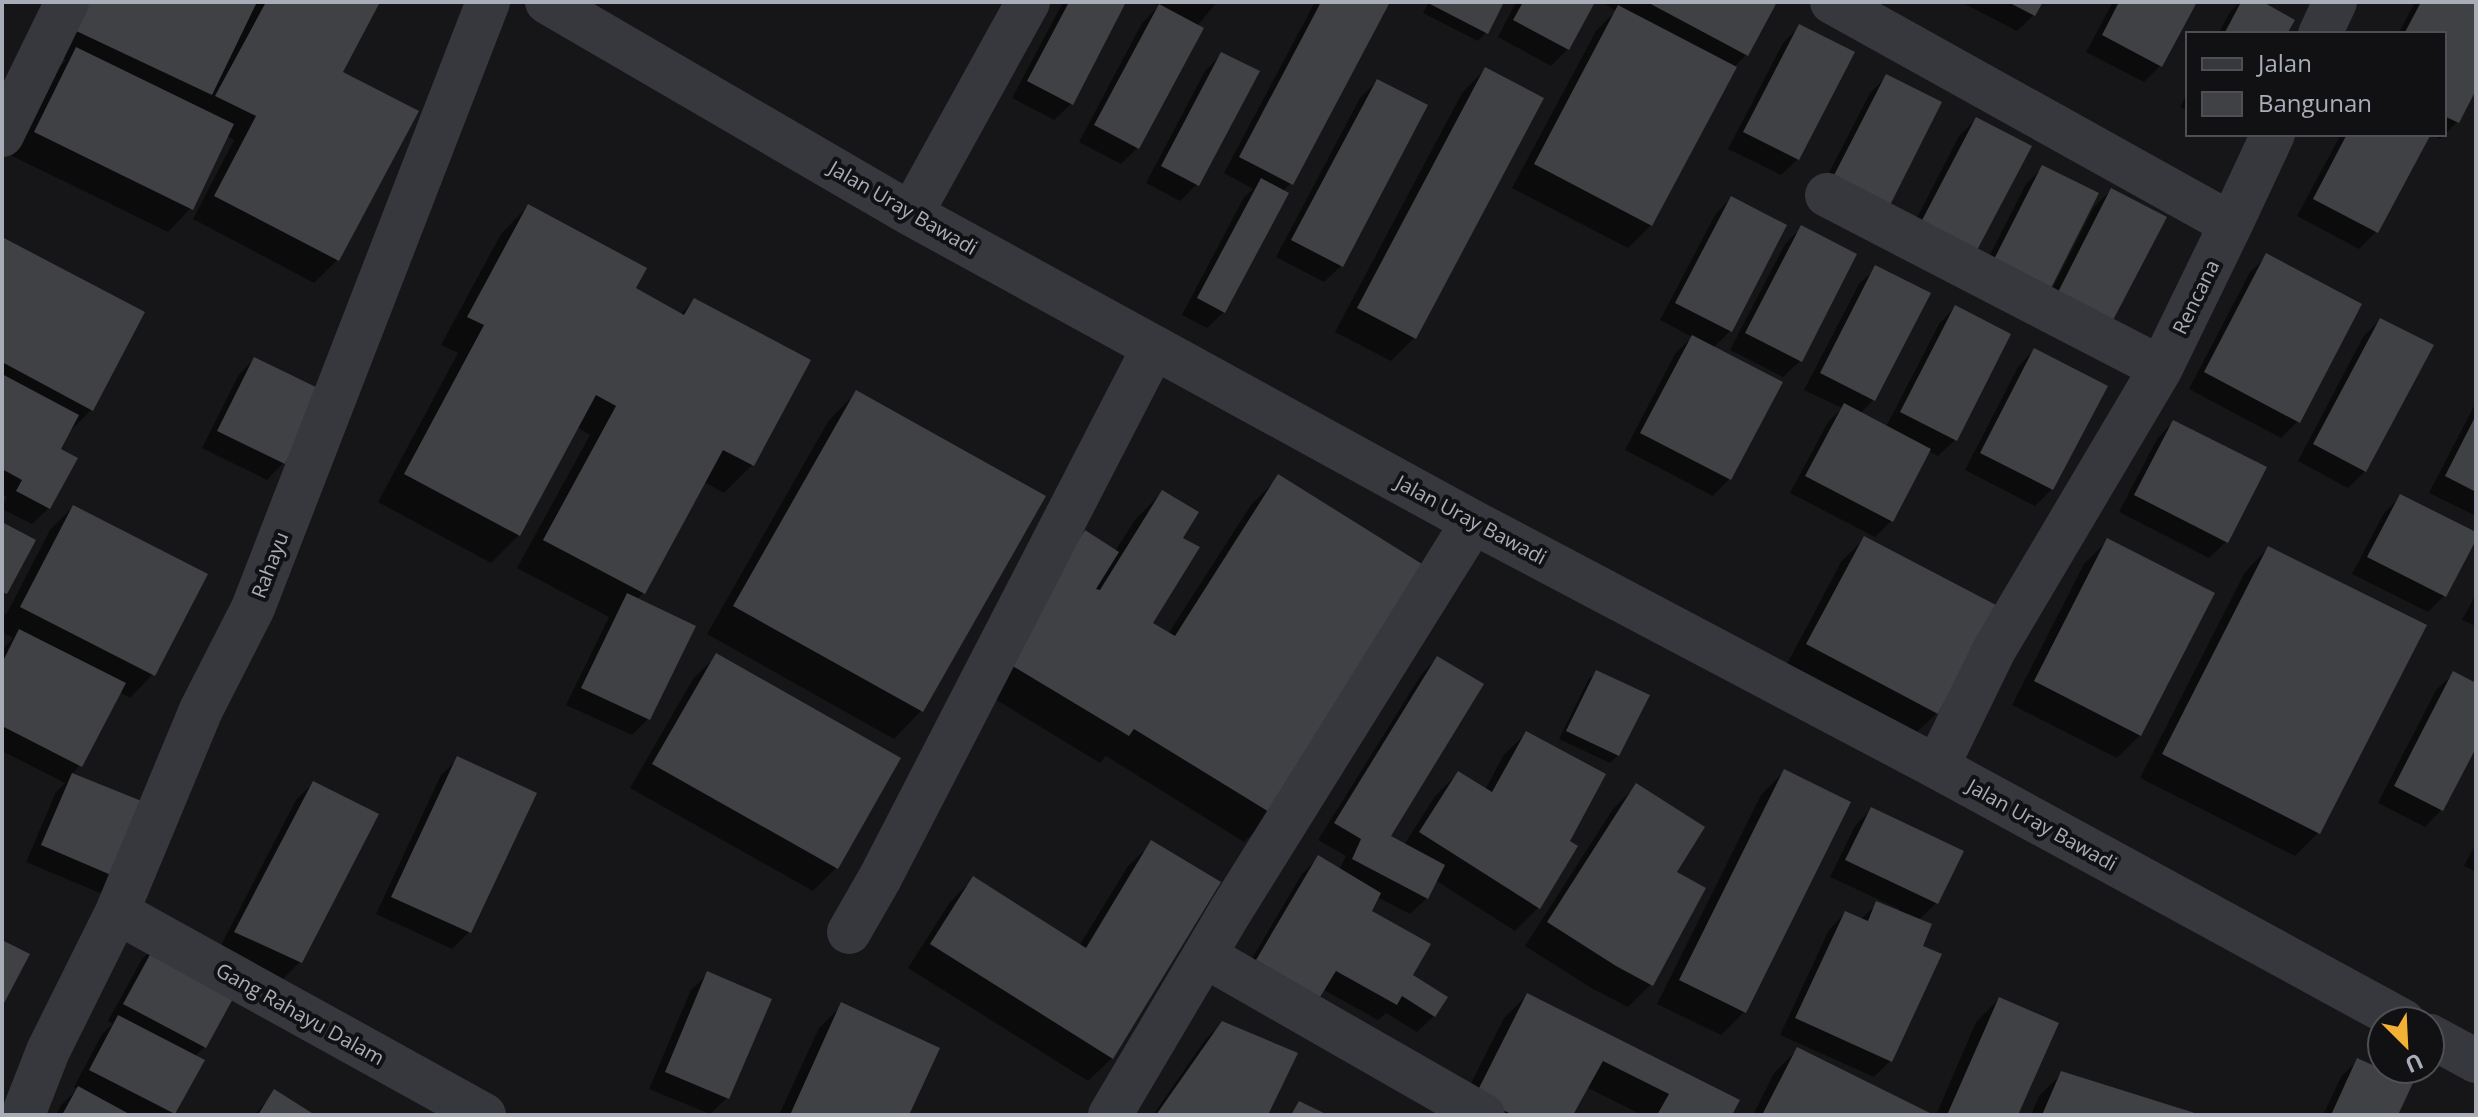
<svg xmlns="http://www.w3.org/2000/svg" width="2478" height="1117" font-family="'Open Sans',sans-serif">
	<style>
		.shadow { fill: #0007 }
		.building { fill: #404145 }
		.lines { fill: none; stroke-linecap: round; stroke-linejoin: round }
		.minor { stroke: #37383d; stroke-width: 44 }
		.labels { text-anchor: middle; stroke-width: 8; stroke-linejoin: round; paint-order: stroke }
		.street-label { font-size: 20px; fill: #a8adb8; stroke: #111113 }
	</style>
	<rect width="100%" height="100%" fill="#161618"/>
	<path class="shadow" d="M75,2H378L340,73L416,112L337,260L314,283L193,219L234,140L226,136L191,208L168,232L12,156L53,73L66,60L51,53Z
		M1063,2H1124L1071,104L1054,120L1012,98Z
		M1150,2H1217L1197,26L1137,148L1121,164L1079,142L1142,23L1159,6Z
		M1315,2H1387L1291,183L1283,191L1224,312L1207,328L1182,315L1244,197L1253,189L1224,173Z
		M1429,2H1501L1486,32L1478,41L1423,13Z
		M1516,2H1593L1568,49L1551,66L1498,37Z
		M1602,2H1774L1747,54L1733,68L1651,225L1628,248L1512,188L1596,31L1616,11Z
		M1961,2H2040L2034,15L2017,31Z
		M2113,2H2194L2161,65L2144,82L2086,52Z
		M2240,2H2258L2285,34H2218L2230,12Z
		M2415,2H2476V86L2457,122L2440,139L2431,134H2444V34H2398Z
		M1799,27L1798,159L1781,175L1728,149L1783,43Z
		M1222,54L1197,184L1180,201L1146,183L1205,71Z
		M1485,69L1414,338L1391,361L1335,332L1462,93Z
		M1887,76L1940,103L1816,198L1870,93Z
		M1377,81L1341,266L1324,282L1276,257L1360,98Z
		M2188,91V111L2180,107Z
		M1976,119L1974,251L1905,241L1959,136Z
		M2341,134H2428L2376,232L2359,249L2297,216Z
		M2042,168L2096,194L1972,290L2026,184Z
		M2111,190L2164,218L2040,313L2094,207Z
		M1731,198L1784,226L1730,331L1713,348L1780,383L1729,479L1713,496L1625,450L1675,354L1692,337L1660,320L1715,215Z
		M528,206L633,289L680,315L694,300L808,361L752,465L724,493L704,482L643,593L636,600L648,719L632,735L566,705L609,617L517,568L590,435L577,427L519,535L491,563L378,502L458,353L441,345L501,234Z
		M1801,228L1800,361L1783,377L1730,350L1785,244Z
		M2,239L92,409L69,432L58,450L49,508L32,524L2,509L7,497L2,494Z
		M2267,256L2298,421L2281,438L2189,389L2250,272Z
		M1876,268L1874,399L1860,414L1886,427L1939,324L1955,307V440L1938,456L1928,451L1891,521L1875,537L1790,493L1828,422L1842,408L1804,390L1859,284Z
		M2380,320L2365,471L2348,488L2298,461L2363,337Z
		M2034,350L2052,489L2035,506L1965,470L2018,367Z
		M254,359L283,463L267,480L202,448L238,376Z
		M857,392L921,711L894,739L707,634L829,420Z
		M2476,402V516L2429,493Z
		M2173,422L2226,542L2209,558L2119,512L2157,439Z
		M1279,477L1272,814L1244,842L1106,756L1100,763L980,690L1115,551L1135,520L1162,492L1180,538L1151,624L1168,634L1251,505Z
		M2401,496L2476,534L2444,596L2428,612L2352,574L2384,513Z
		M73,507L153,674L130,698L119,692L80,765L71,775L146,805L116,876L100,893L26,862L56,792L65,783L2,751V650L13,638L2,632V613L6,615L50,530Z
		M1864,539L1937,713L1913,736L1785,668L1841,562Z
		M2107,541L2140,735L2117,758L2012,705L2084,564Z
		M2268,548L2424,626L2318,833L2295,856L2140,778L2245,572Z
		M2476,594V626L2462,620Z
		M716,656L899,759L836,868L813,891L630,788L693,679Z
		M1437,658L1389,837L1404,845L1435,796L1458,773L1485,790L1503,756L1526,733L1567,842L1538,908L1515,931L1435,880L1427,898L1410,914L1377,897L1369,912L1434,1016L1417,1032L1386,1013L1378,1020L1322,989L1241,977L1302,874L1318,858L1339,870L1346,856L1318,840L1421,675Z
		M1597,672L1618,755L1610,763L1559,739L1588,680Z
		M2453,674L2476,685V743L2441,810L2425,827L2378,803L2436,690Z
		M458,759L534,794L469,932L452,949L376,914L441,775Z
		M1784,772L1744,1012L1721,1035L1657,1004L1761,795Z
		M313,783L376,815L300,962L283,979L219,949L296,800Z
		M1636,786L1674,873L1651,984L1628,1007L1593,989L1525,946L1613,809Z
		M1871,809L1937,902L1918,921L1920,947L1890,1061L1874,1077L1780,1035L1829,930L1845,913L1860,920L1877,904L1898,912L1899,909L1830,877L1855,826Z
		M1152,843L1112,1058L1088,1081L908,968L950,902L973,879L1079,946L1128,866Z
		M2476,843V872L2464,866Z
		M158,943L204,1047L194,1057L174,1112L171,1115H56L61,1105L78,1089L74,1087L102,1034L113,1024L108,1021L142,959Z
		M708,974L727,1098L710,1114L649,1089L691,990Z
		M1527,995L1730,1115H1642L1586,1087L1571,1115H1455L1504,1018Z
		M1999,999L2016,1115H1936L1976,1022Z
		M842,1005L907,1115H779L819,1028Z
		M1222,1023L1266,1115H1153L1205,1040Z
		M1797,1050L1930,1115H1753L1774,1073Z
		M2358,1060L2396,1115H2323L2341,1077Z
		M2062,1073L2193,1115H2031L2039,1096Z
		M275,1092L311,1115H254Z"/>
	<path class="building" d="M85,2H257L212,95L72,29Z
		M266,2H380L343,72L419,111L339,261L214,196L256,116L215,96Z
		M1069,2H1126L1073,105L1027,81Z
		M1321,2H1390L1293,185L1239,157Z
		M1431,2H1504L1488,34L1430,4Z
		M1523,2H1595L1569,50L1513,20Z
		M1647,2H1777L1748,56Z
		M2008,2H2043L2035,16Z
		M2119,2H2197L2162,67L2102,35Z
		M2241,2H2263L2295,20L2287,34H2224Z
		M2421,2H2476V90L2459,123L2444,116V34H2404Z
		M1159,4L1204,28L1139,149L1094,125Z
		M1618,5L1737,67L1652,226L1534,164Z
		M1799,24L1855,52L1799,160L1743,132Z
		M76,47L234,124L193,210L34,132Z
		M1221,52L1260,71L1199,186L1161,166Z
		M1485,67L1544,98L1416,339L1357,308Z
		M1886,74L1942,102L1888,209L1831,181Z
		M1377,79L1428,105L1343,267L1291,240Z
		M1976,117L2032,146L1976,252L1920,224Z
		M2347,134H2431L2378,233L2313,199Z
		M2042,165L2099,193L2044,302L1987,273Z
		M1261,178L1289,193L1225,313L1197,298Z
		M2111,188L2167,217L2111,324L2056,296Z
		M1731,196L1787,225L1732,332L1675,303Z
		M528,204L647,268L636,288L684,315L694,298L811,360L754,466L723,450L645,594L543,540L616,406L596,395L520,536L404,474L484,325L467,317Z
		M1801,225L1857,254L1802,362L1745,333Z
		M2,237L145,312L93,411L2,362Z
		M2266,253L2362,304L2300,423L2204,372Z
		M1875,265L1931,293L1875,401L1820,373Z
		M1955,305L2011,334L1957,441L1900,412Z
		M2380,318L2434,345L2366,472L2313,444Z
		M1692,335L1783,382L1731,480L1640,433Z
		M2034,348L2108,386L2053,490L1980,453Z
		M254,357L322,390L285,464L217,431Z
		M2,374L79,415L61,449L78,458L50,509L16,491L22,480L2,469Z
		M856,390L1046,496L923,712L733,606Z
		M1844,403L1931,449L1893,522L1805,476Z
		M2476,415V492L2445,476Z
		M2173,420L2267,467L2228,543L2134,495Z
		M1278,474L1430,569L1274,815L1134,729L1129,736L1006,662L1035,608L1085,530L1119,552L1096,589L1100,590L1162,490L1199,512L1183,538L1200,547L1153,623L1175,636Z
		M2400,494L2476,532V540L2446,597L2367,557Z
		M73,505L208,574L155,676L20,607Z
		M2,522L36,540L7,594L2,592Z
		M1864,536L1996,605L1938,714L1806,644Z
		M2107,538L2215,593L2141,736L2034,681Z
		M2268,546L2427,625L2320,834L2162,754Z
		M627,593L696,626L650,720L581,688Z
		M19,629L126,683L82,767L2,726V663Z
		M716,653L901,758L838,869L652,764Z
		M1437,656L1484,684L1391,836L1445,865L1428,899L1352,859L1361,839L1334,823Z
		M1596,670L1650,695L1619,756L1566,731Z
		M2453,671L2476,683V748L2443,811L2394,786Z
		M1526,731L1606,774L1570,841L1578,846L1540,909L1419,832L1458,771L1492,792Z
		M457,756L537,793L471,933L391,897Z
		M1784,769L1851,802L1746,1013L1679,980Z
		M72,773L149,804L118,878L41,845Z
		M313,781L379,814L302,963L234,932Z
		M1636,783L1705,827L1677,872L1706,888L1653,986L1616,966L1547,922Z
		M1871,807L1964,851L1938,904L1845,860Z
		M1151,840L1221,882L1113,1059L930,944L973,876L1086,948Z
		M1318,855L1381,893L1372,911L1431,944L1413,975L1448,997L1435,1017L1402,996L1397,1005L1336,971L1320,997L1256,960Z
		M1876,901L1932,924L1923,946L1942,954L1892,1062L1795,1018L1845,911L1868,921Z
		M2,940L30,954L2,1007Z
		M158,940L241,984L206,1048L123,1004Z
		M707,971L772,999L729,1099L665,1072Z
		M1527,993L1740,1100L1732,1115H1657L1669,1094L1603,1061L1573,1115H1513L1475,1096Z
		M1999,997L2059,1023L2018,1115H1947Z
		M841,1002L940,1048L909,1115H790Z
		M118,1015L205,1060L175,1114L89,1070Z
		M1222,1021L1298,1053L1268,1115H1156Z
		M1797,1047L1934,1115H1762Z
		M2357,1058L2413,1083L2398,1115H2331Z
		M2061,1071L2198,1114V1115H2042Z
		M78,1086L131,1115H62Z
		M274,1089L315,1115H258Z
		M1299,1101L1328,1115H1291Z"/>
	<g class="lines">
		<path class="minor" d="M547,2L911,214L1473,522L1937,767L2403,1021
			M1832,2L2231,224L2161,368L1994,650L1937,767
			M2320,34L2335,2
			M2,135L67,2
			M1827,195L2161,368
			M911,214L1028,2
			M2231,224L2273,134
			M117,912L484,1115
			M849,932L880,878L1154,347
			M1205,956L1483,1115
			M2430,1036L2476,1061
			M23,1115L48,1051L117,912L201,710L253,608L488,2
			M1110,1115L1230,912L1473,522"/>
	</g>
	<g class="labels">
		<g class="street-label">
			<text transform="translate(903 208) rotate(30)" y="7">Jalan Uray Bawadi</text>
			<text transform="translate(2196 297) rotate(-64)" y="7">Rencana</text>
			<text transform="translate(1471 520) rotate(28)" y="7">Jalan Uray Bawadi</text>
			<text transform="translate(270 565) rotate(-69)" y="7">Rahayu</text>
			<text transform="translate(2042 825) rotate(29)" y="7">Jalan Uray Bawadi</text>
			<text transform="translate(300 1014) rotate(29)" y="7">Gang Rahayu Dalam</text>
		</g>
	</g>
	<rect width="2478" height="1117" fill="none" stroke="#a8adb8" stroke-width="8"/>
	<rect x="2186" y="32" width="260" height="104" fill="#111113" stroke="#4d4f55" stroke-width="2"/>
	<rect x="2202" y="58" width="40" height="12" fill="#37383d" stroke="#4d4f55" stroke-width="2"/>
	<text x="2258" y="72" font-size="24" fill="#a8adb8">Jalan</text>
	<rect x="2202" y="92" width="40" height="24" fill="#404145" stroke="#4d4f55" stroke-width="2"/>
	<text x="2258" y="112" font-size="24" fill="#a8adb8">Bangunan</text>
	<g transform="translate(2406 1045) rotate(156)"><circle r="38" fill="#111113" stroke="#4d4f55" stroke-width="2"/>
	<path d="M0-6L14 30L0 20L-14 30Z" fill="#f2b134"/>
	<text y="-12" font-size="22" font-weight="bold" text-anchor="middle" fill="#a8adb8">U</text>
	</g>
</svg>
